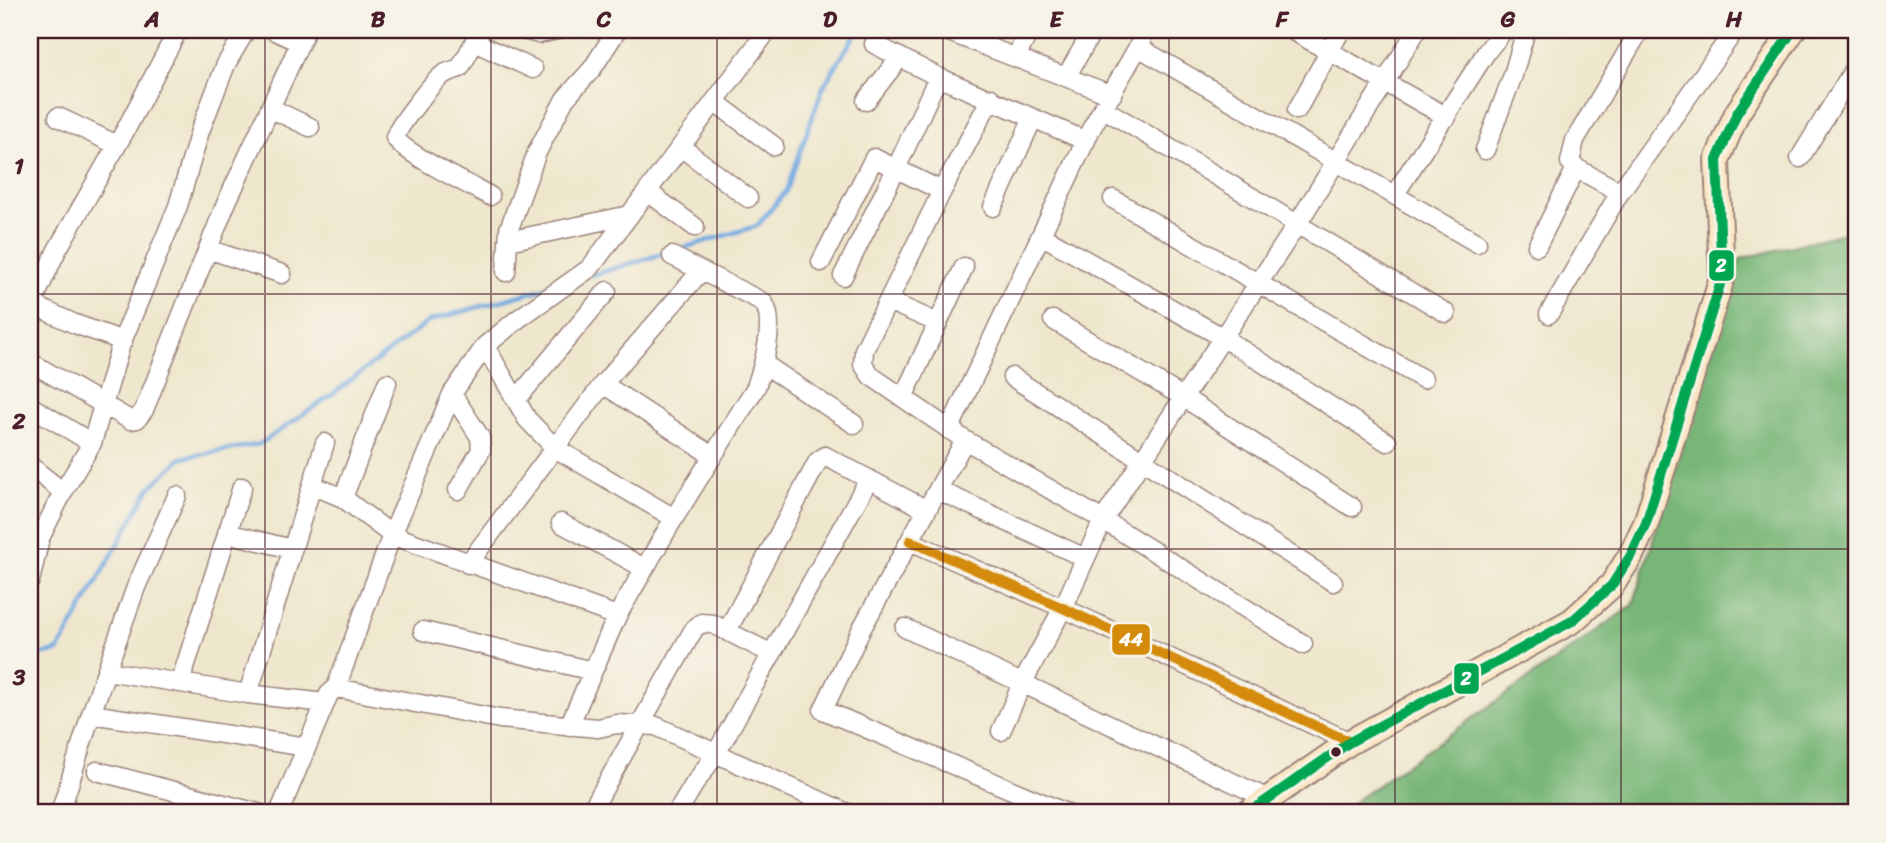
<svg xmlns="http://www.w3.org/2000/svg" width="1886" height="843" font-family="Sriracha,sans-serif">
	<style>
		.forest { fill: #78b677; stroke: #616a51; stroke-width: 2 }
		.lines { fill: none; stroke-linecap: round; stroke-linejoin: round }
		.stream { stroke: #74aae2; stroke-width: 4.5 }
		.street-casing { stroke: #9c837c; stroke-width: 21 }
		.secondary-casing { stroke: #9c837c; stroke-width: 28 }
		.street { stroke: #fff; stroke-width: 18 }
		.secondary { stroke: #fbe6c4; stroke-width: 24 }
		.bus-1-casing { stroke: #f7f3e8; stroke-width: 16 }
		.bus-2-casing { stroke: #f7f3e8; stroke-width: 16 }
		.bus-1 { stroke: #d48b09; stroke-width: 10 }
		.bus-2 { stroke: #00a651; stroke-width: 10 }
		.grid { fill: none; stroke: #4a1f2b; stroke-width: 2; stroke-opacity: 0.55 }
		.bus-dot { fill: #4a1f2b; stroke: #f7f3e8; stroke-width: 2.5 }
		.line-badge { stroke: #f7f3e8; stroke-width: 2.5 }
		.badge-label { font-size: 19px; text-anchor: middle; font-weight: bold; fill: #fff }
		.neatline { fill: none; stroke: #4a1f2b; stroke-width: 2.5 }
		.grid-label { font-size: 23px; text-anchor: middle; font-weight: bold; fill: #4a1f2b }
	</style>
	<rect width="100%" height="100%" fill="#f7f3e8"/>
	<filter id="ink" filterUnits="userSpaceOnUse"><feTurbulence type="fractalNoise" baseFrequency=".0143" numOctaves="2"/><feDisplacementMap in="SourceGraphic" scale="14" xChannelSelector="R" yChannelSelector="G"/><feConvolveMatrix kernelMatrix="1 2 1 2 8 2 1 2 1" color-interpolation-filters="sRGB"/></filter>
	<filter id="wash" filterUnits="userSpaceOnUse"><feTurbulence type="fractalNoise" baseFrequency=".00686" numOctaves="4" result="noise"/><feDisplacementMap in="SourceGraphic" scale="28" xChannelSelector="R" yChannelSelector="G"/><feGaussianBlur stdDeviation="1.57" result="paint"/><feColorMatrix in="noise" values="0 0 0 0 0 0 0 0 0 0 0 0 0 0 0 0 0 1.4 0 .05"/><feComposite in="paint" operator="in"/></filter>
	<g filter="url(#wash)">
		<rect width="100%" height="100%" fill="#efe7cd"/>
		<path class="forest" d="M1856,230V813H1338L1633,605L1740,259Z"/>
		<g class="lines">
			<path class="stream" d="M592,275L757,226L786,191L823,87L858,30
				M30,657L58,651L149,489L181,458L260,444L330,396L429,321L550,287"/>
		</g>
	</g>
	<g filter="url(#ink)">
		<g class="lines">
			<defs>
				<path id="street" d="M273,30L299,42
					M481,30L460,68C455,70 449,71 444,74C432,82 400,124 395,137C401,152 472,186 490,196
					M524,30L539,34L557,30
					M944,30L1112,95
					M1293,31L1447,117
					M474,42L533,69
					M874,44L938,77L1086,141
					M1138,47L1477,243
					M1016,57L1030,30
					M1066,77L1093,30
					M991,98L942,191L864,350L863,364L871,376L965,440L1103,520L1303,644
					M866,101L900,57
					M715,102L774,146
					M270,108L310,127
					M1104,109L1446,313
					M1297,110L1341,30
					M58,117L117,145
					M681,147L748,198
					M1485,150L1513,75L1526,30
					M1800,158L1856,66
					M648,192L695,227
					M1620,192L1576,168L1570,162L1575,140L1640,30
					M1395,194L1487,51L1504,30
					M1113,199L1423,379
					M993,207L1033,118
					M1041,235L1222,337L1387,442
					M508,241L630,215
					M1537,246L1576,168
					M208,249L282,274
					M821,262L874,158L942,191
					M506,272L509,229L537,152L565,99L592,69L617,30
					M843,276L896,169L938,77
					M888,301L938,323
					M31,304L75,324L123,341
					M30,308L57,250L125,131L178,30
					M1549,314L1620,192L1735,30
					M1053,320L1183,397L1352,507
					M485,346L527,419L555,448L674,518
					M30,362L130,420L137,419L144,410L225,206L306,30
					M764,364L854,424
					M1012,377L1333,582
					M603,384L713,456
					M452,394L480,437L481,450L458,490
					M903,398L964,267
					M517,399L607,291
					M30,406L92,443
					M949,430L1091,129L1138,47L1146,30
					M965,440L862,628L823,710L1066,813
					M30,466L63,492
					M312,485L343,498L392,535L617,616
					M938,490L1085,558
					M343,498L387,383
					M561,523L644,568
					M227,533L292,549
					M910,541L1063,608L1350,742
					M468,564L603,384L701,271
					M30,581L40,538L63,492L92,443L121,344L178,206L200,131L226,64L246,30
					M905,628L1268,799
					M423,631L593,671
					M727,631L818,461L825,456L927,510
					M107,671L248,694L325,703
					M180,683L242,487
					M336,688L392,535L452,394L485,346L518,319L590,268L768,30
					M248,694L325,443
					M91,714L307,747
					M569,726L617,616L674,518L756,387C763,367 777,320 763,302L672,256
					M1001,731L1022,684L1063,608L1103,520L1298,223L1417,30
					M97,771L258,813
					M60,813L91,714L136,587L177,496
					M279,813L329,694L336,688L500,719L598,728L617,724L656,726L847,813
					M590,813L694,629L701,623L713,624L772,654
					M677,813L695,783L717,752L869,479"/>
				<path id="secondary" d="M1248,813L1350,742L1572,621L1612,585L1631,555L1646,523L1722,278L1717,160L1737,113L1793,30"/>
			</defs>
			<use href="#street" class="street-casing"/>
			<use href="#secondary" class="secondary-casing"/>
			<use href="#street" class="street"/>
			<use href="#secondary" class="secondary"/>
			<defs>
				<path id="bus-1" d="M910,541L1063,608L1350,742"/>
				<path id="bus-2" d="M1248,813L1350,742L1572,621L1612,585L1631,555L1646,523L1722,278L1717,160L1737,113L1793,30"/>
			</defs>
			<use href="#bus-1" class="bus-1-casing"/>
			<use href="#bus-2" class="bus-2-casing"/>
			<use href="#bus-1" class="bus-1"/>
			<use href="#bus-2" class="bus-2"/>
		</g>
	</g>
	<path class="grid" d="M265,30V813M491,30V813M717,30V813M943,30V813M1169,30V813M1395,30V813M1621,30V813M30,294H1856M30,549H1856"/>
	<circle class="bus-dot" cx="1336" cy="752" r="6"/>
	<g class="line-badge">
		<rect x="1708" y="249" width="27" height="33" rx="7" fill="#00a651"/>
		<rect x="1111" y="623" width="40" height="33" rx="7" fill="#d48b09"/>
		<rect x="1453" y="662" width="27" height="33" rx="7" fill="#00a651"/>
	</g>
	<g class="badge-label">
		<text x="1721" y="272">2</text>
		<text x="1131" y="646">44</text>
		<text x="1466" y="685">2</text>
	</g>
	<rect width="1886" height="843" fill="none" stroke="#f7f3e8" stroke-width="77"/>
	<rect x="38" y="38" width="1810" height="766" class="neatline"/>
	<g class="grid-label">
		<text x="152" y="27">A</text>
		<text x="378" y="27">B</text>
		<text x="604" y="27">C</text>
		<text x="830" y="27">D</text>
		<text x="1056" y="27">E</text>
		<text x="1282" y="27">F</text>
		<text x="1508" y="27">G</text>
		<text x="1734" y="27">H</text>
		<text x="19" y="174">1</text>
		<text x="19" y="429">2</text>
		<text x="19" y="685">3</text>
	</g>
</svg>
